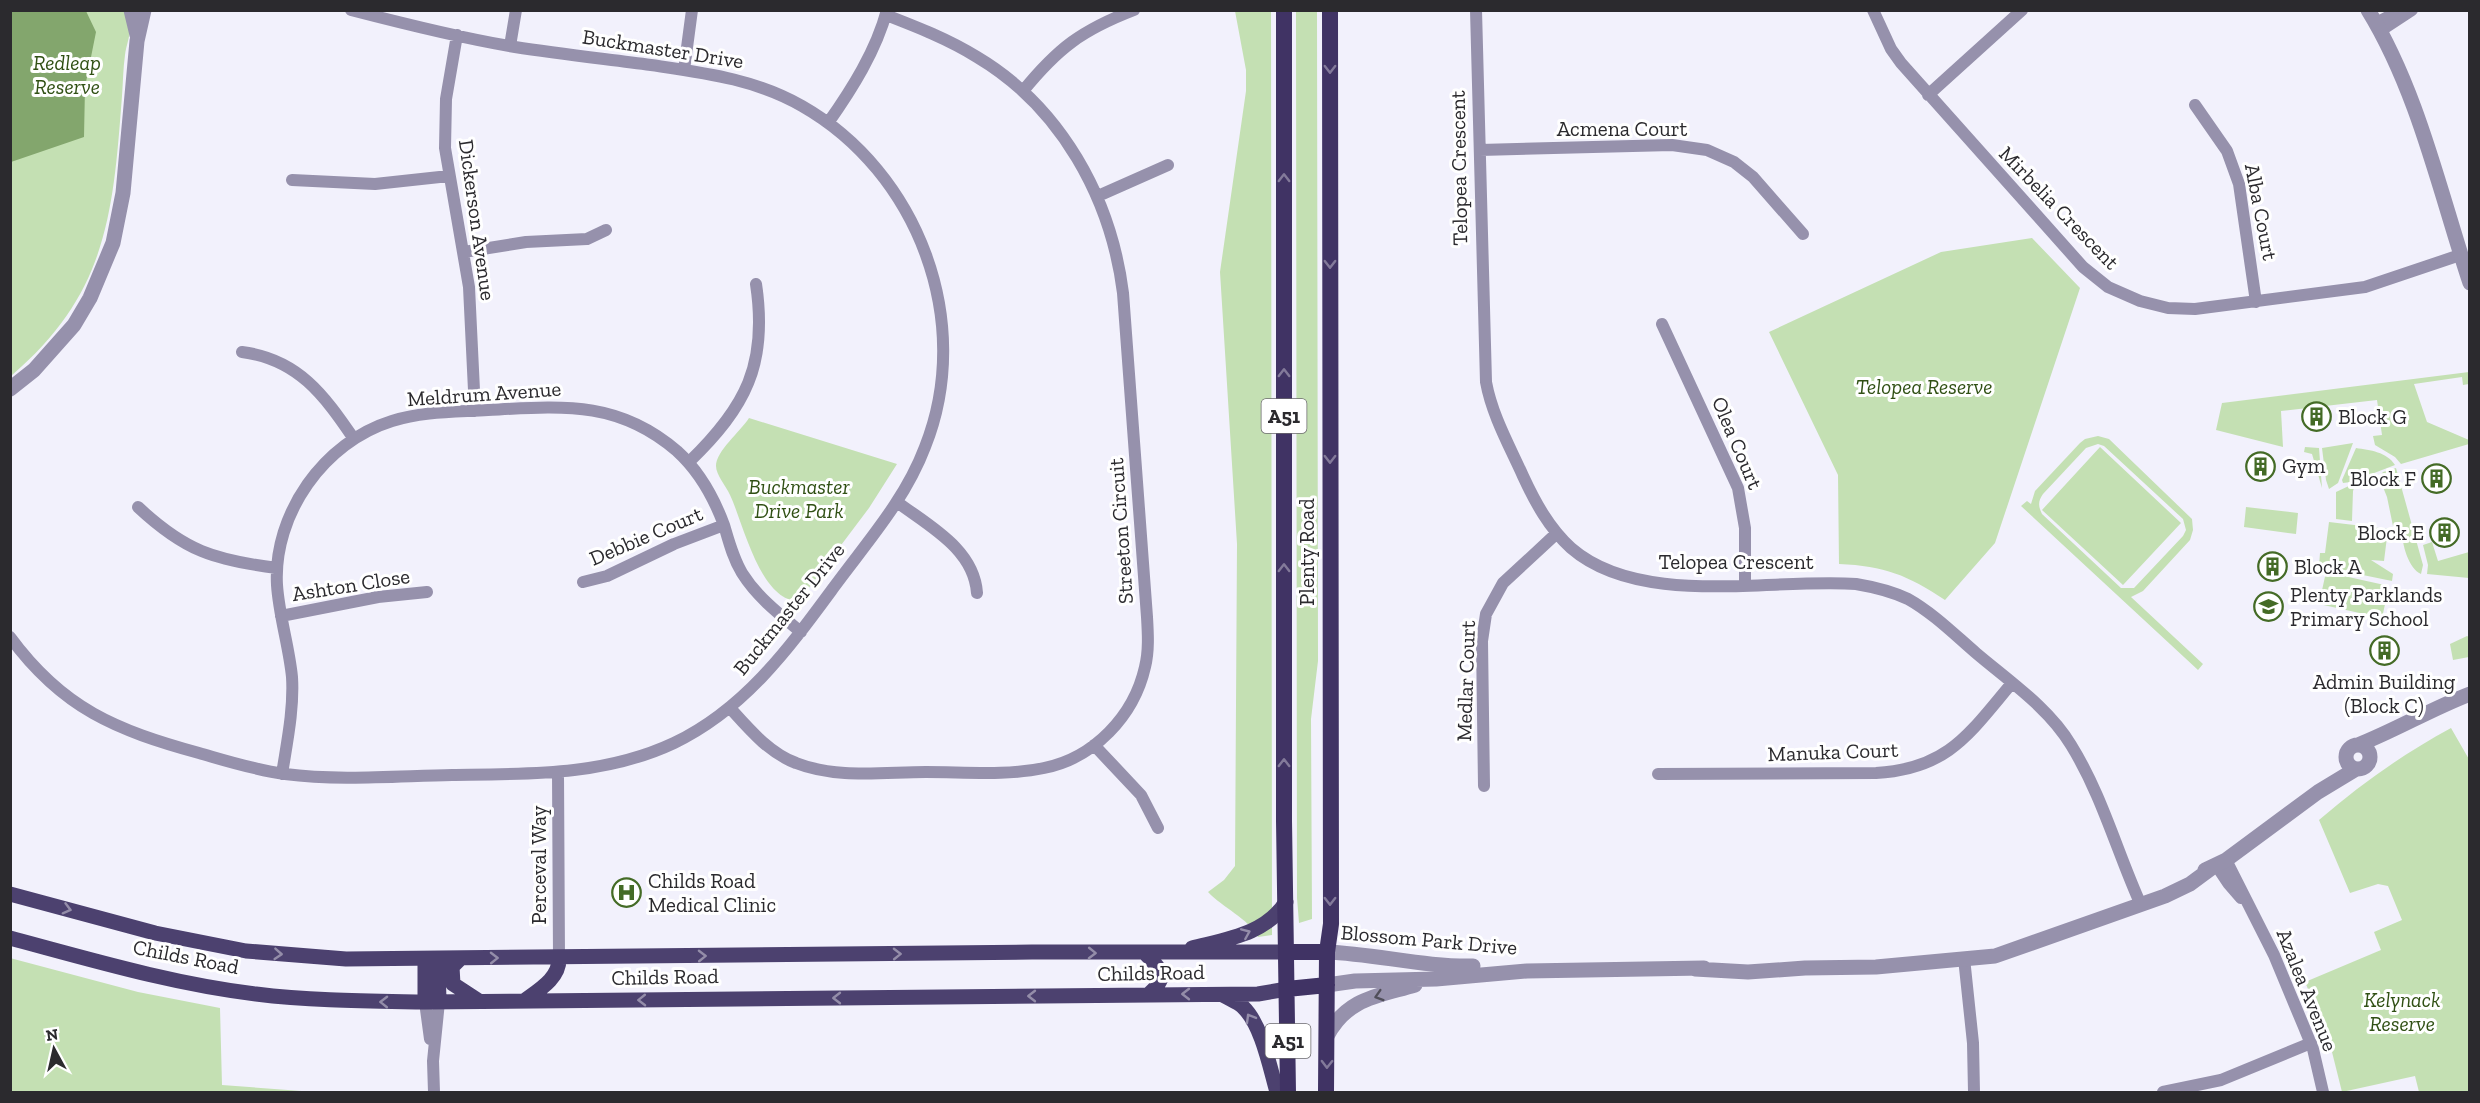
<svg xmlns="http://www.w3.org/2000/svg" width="2480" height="1103" font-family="'Zilla Slab',serif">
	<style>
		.green { fill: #c4e0b3; fill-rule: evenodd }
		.water { fill: #83a66d }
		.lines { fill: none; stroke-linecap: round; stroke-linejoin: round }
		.minor { stroke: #9691ac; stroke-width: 12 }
		.tertiary { stroke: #9691ac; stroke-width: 15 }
		.primary { stroke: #4c416f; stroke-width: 15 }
		.trunk { stroke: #403364; stroke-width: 16 }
		.oneway { stroke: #837a9a }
		.oneway2 { stroke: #948da9 }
		.oneway3 { stroke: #504e5a }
		.labels { text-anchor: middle; stroke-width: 6; stroke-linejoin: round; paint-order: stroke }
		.shield { fill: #fff; stroke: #6b6a6d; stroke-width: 1.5 }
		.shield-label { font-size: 20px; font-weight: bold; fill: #2b2a2e }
		.street-label { font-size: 21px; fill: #2b2a2e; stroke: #fff }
		.park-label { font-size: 21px; font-style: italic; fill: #305014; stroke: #fff }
		.poi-label { font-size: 21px; fill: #2b2a2e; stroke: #fff; text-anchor: start }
	</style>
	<rect width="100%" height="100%" fill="#f2f1fc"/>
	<path class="green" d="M11,11H125C126,16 130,23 130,28C130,37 126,46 125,55C123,69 123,83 122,96C113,215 107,294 11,376Z
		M1235,11H1271L1272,935L1258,937C1248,918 1223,908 1208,892L1224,880L1235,866L1237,544L1220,272L1246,91V70Z
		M1296,11H1317L1318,661L1311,719L1312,919L1299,923L1297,898Z
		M2032,238L2080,288L1995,543L1945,600C1907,575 1885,566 1839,564L1838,475L1769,332L1941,252Z
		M2469,372V384L2463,385L2462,377L2414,384L2427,422L2469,440V444L2401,464L2395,457L2375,445L2373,436L2382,435L2377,400L2281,411L2283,447L2216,430L2222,403Z
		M749,418L897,464L869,508L799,601C760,602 743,522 730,495C726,486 716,475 716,466C716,451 740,432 749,418Z
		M2098,436L2109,439L2192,519L2193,530L2190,540L2143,591L2131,597L2203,664L2198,670L2021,506L2027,501L2031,504L2035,491L2080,443L2085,439ZM2098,444L2104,446L2183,519L2186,530L2183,536L2134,588H2121L2042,514C2038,506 2038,501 2043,494L2086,448Z
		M2353,443L2338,483L2329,489L2326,480L2322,448Z
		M2100,447L2181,523L2123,585L2042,510Z
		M2305,447L2319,448L2322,488L2312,454L2304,452Z
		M2356,448C2370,450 2387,452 2395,465L2369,475L2357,474L2351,482L2343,483L2342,480Z
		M2396,468L2423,565L2421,574C2408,568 2401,542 2402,527L2393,526L2387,497L2379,477L2383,472Z
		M2353,484L2355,485L2353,491L2352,521L2336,519V492Z
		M2246,507L2298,513L2296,534L2244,527Z
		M2329,522L2388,529L2384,561L2371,560L2393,574L2392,581L2319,566L2320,553H2325Z
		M2432,542L2438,561L2469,552V578L2427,574L2428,565L2423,545Z
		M2326,572L2389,586L2382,618L2319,604Z
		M2467,636L2469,637V657L2453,660L2450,644Z
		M2451,728L2470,761L2469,1092H2419L2415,1076L2342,1092L2328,1036L2305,982L2381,950L2374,932L2402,920L2388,886L2378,884L2350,893L2319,820C2361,784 2403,754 2451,728Z
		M10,958L138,992L220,1008L222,1085L315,1092H11Z"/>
	<path class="water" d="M10,11H86L96,32L85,87L84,137L11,162Z"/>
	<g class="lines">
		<path class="minor" d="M1476,10L1486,382C1492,415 1509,445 1523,476C1535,502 1549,528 1571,548C1640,608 1770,578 1856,584C1874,587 1891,591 1908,599C1933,613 1955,635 1976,653C2009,681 2049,708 2071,745C2102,795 2117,852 2141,905
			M1873,10L1891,49L1901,63L2083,267L2108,287L2140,301L2168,308L2195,309L2365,287L2460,255
			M2376,23L2401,10
			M2380,31L2412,10
			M457,35L446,99L445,148L469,287L475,411
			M510,46L516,10
			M684,70L692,10
			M1023,91C1058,48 1082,30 1134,10
			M1928,95L2022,10
			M2195,105L2227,151L2239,184L2256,302
			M828,123C852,89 876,51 887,10
			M1480,150L1672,145L1707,150L1734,162L1753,177L1803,234
			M292,180L375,184L449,176
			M1098,196L1168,165
			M464,252L526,242L587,239L606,230
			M1662,324L1738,488L1745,528V585
			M242,352C298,359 324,395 354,439
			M689,462C746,407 768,364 756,284
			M897,502C929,526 974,549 977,593
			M138,507C185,551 214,560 277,568
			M583,582L607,576L674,544L724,525
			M281,616L378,597L427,592
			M10,637C63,709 116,730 199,753C227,761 255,770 285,774C339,781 397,776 452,775C528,774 604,776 674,743C745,709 789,648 834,587C867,542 905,500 925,447C975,322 918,172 802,106C755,79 705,73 651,65C606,59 560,54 515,47C460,38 405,24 351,10
			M730,708C749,729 769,753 796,763C836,779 884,772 926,772C965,772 1007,776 1044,768C1094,758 1134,716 1145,667C1149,651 1148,634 1147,617L1123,293C1111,198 1061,107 977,57C948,39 917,27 886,15
			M1094,745L1141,795L1158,828
			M558,773L559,958
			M282,774C287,742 294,709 292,677C289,646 279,616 277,585C273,514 324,442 392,421C423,411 456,412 488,410C562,406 618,400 677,451C699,471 714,498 724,525C729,542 733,558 742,573C757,597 779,614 801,632
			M1658,774L1876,773C1948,769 1969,734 2012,683
			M1484,786L1482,641L1486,614L1503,583L1557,533
			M2226,860L2274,955L2304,1027L2313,1049L2323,1092
			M2216,865L2228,883L2241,898
			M1964,958L1973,1043L1974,1092
			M425,1002L430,1039
			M434,1092L433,1061L439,1002
			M2163,1092L2221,1080L2311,1043"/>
		<path class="tertiary" d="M131,10L137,35
			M2368,10C2418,91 2440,193 2470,283
			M10,389L34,370L74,325L90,298L113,243L123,193L137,41L144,10
			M2346 757a12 12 0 1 1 24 0a12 12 0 1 1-24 0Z
			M2358,745C2396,730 2431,709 2470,694
			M2205,870L2226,860L2318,792L2356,769
			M1327,952C1376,954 1424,967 1473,966
			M1695,969L1748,972L1805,968L1876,967L1995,956L2165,896L2190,884L2213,867
			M1327,985L1355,981L1436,979L1527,971L1704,968
			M1327,1036C1347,998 1378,996 1415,985"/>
		<path class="primary" d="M10,894L155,933L246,951L346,959L1032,952H1287
			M10,938C92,960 173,984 256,994C312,1001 369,1001 425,1002L1258,994L1287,989
			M1192,948C1227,939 1266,934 1286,902
			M1145,953C1161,971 1170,975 1149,994
			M461,958L452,967L453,984L479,1001
			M425,959V1002
			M438,959L439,1002
			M1223,995C1229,999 1238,1002 1243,1007C1262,1025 1270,1068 1277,1092
			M524,1001C539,990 560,978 559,958"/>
		<path class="trunk" d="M1284,10V821L1288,1092
			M1287,952H1327
			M1287,989L1327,985
			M1326,1092L1327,952L1331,924L1330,10"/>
	</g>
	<defs><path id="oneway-chevron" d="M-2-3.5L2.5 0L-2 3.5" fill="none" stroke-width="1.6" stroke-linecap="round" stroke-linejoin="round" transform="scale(1.5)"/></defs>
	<g class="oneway">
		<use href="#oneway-chevron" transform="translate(1330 69) rotate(90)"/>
		<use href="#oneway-chevron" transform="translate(1284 178) rotate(-90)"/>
		<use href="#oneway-chevron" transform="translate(1330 264) rotate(90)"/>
		<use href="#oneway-chevron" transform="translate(1284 373) rotate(-90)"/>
		<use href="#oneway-chevron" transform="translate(1330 459) rotate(90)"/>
		<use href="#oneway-chevron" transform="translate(1284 568) rotate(-90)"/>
		<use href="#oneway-chevron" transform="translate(1284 763) rotate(-90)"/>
		<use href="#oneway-chevron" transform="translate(1330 901) rotate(90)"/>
		<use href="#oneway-chevron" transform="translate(1327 1064) rotate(91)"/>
	</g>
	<g class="oneway2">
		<use href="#oneway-chevron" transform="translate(67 909) rotate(15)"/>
		<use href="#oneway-chevron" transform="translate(1246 933) rotate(-23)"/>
		<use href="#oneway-chevron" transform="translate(1092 953) rotate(1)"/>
		<use href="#oneway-chevron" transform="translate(278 954) rotate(4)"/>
		<use href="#oneway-chevron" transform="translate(897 954) rotate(-1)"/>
		<use href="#oneway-chevron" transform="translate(702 956) rotate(-1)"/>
		<use href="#oneway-chevron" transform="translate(494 958) rotate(-1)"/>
		<use href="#oneway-chevron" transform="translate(1186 994) rotate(-180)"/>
		<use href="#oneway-chevron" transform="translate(1032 996) rotate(180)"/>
		<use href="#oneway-chevron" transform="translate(837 998) rotate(180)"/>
		<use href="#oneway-chevron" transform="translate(642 1000) rotate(179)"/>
		<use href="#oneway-chevron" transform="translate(384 1002) rotate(-179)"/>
		<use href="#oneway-chevron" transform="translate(1250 1018) rotate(-120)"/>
	</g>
	<use class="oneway3" href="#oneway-chevron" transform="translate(1379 996) rotate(163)"/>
	<defs>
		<symbol id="building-ring" viewBox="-11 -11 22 22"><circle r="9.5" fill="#fff" stroke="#446b26" stroke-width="1.5"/><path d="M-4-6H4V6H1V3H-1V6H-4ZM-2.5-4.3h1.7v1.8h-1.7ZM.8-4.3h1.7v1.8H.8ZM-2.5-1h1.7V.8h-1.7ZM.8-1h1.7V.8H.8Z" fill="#446b26"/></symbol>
		<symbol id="school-ring" viewBox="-11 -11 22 22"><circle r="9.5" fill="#fff" stroke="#446b26" stroke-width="1.5"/><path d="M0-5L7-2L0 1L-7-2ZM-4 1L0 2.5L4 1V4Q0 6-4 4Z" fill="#446b26"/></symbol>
		<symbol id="hospital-ring" viewBox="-11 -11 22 22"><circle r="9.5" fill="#fff" stroke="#446b26" stroke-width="1.5"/><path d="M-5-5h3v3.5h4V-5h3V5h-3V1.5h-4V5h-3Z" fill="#446b26"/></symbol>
	</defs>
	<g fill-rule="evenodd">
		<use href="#building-ring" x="2300" y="400" width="33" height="33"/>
		<use href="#building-ring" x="2244" y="450" width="33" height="33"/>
		<use href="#building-ring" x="2420" y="462" width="33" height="33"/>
		<use href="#building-ring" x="2428" y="516" width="33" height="33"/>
		<use href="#building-ring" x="2256" y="550" width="33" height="33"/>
		<use href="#school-ring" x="2252" y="590" width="33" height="33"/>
		<use href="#building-ring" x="2368" y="634" width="33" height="33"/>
		<use href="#hospital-ring" x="610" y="876" width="33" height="33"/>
	</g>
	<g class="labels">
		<g class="shield">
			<rect x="1261.5" y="399" width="45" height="34" rx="4.5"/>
			<rect x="1265.5" y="1024" width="45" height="34" rx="4.5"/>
		</g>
		<g class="shield-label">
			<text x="1284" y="423">A51</text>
			<text x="1288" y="1048">A51</text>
		</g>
		<g class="street-label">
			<text transform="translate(663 49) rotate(9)" y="7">Buckmaster Drive</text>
			<text x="1622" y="136">Acmena Court</text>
			<text transform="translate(1459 168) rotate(-91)" y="7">Telopea Crescent</text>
			<text transform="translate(2059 208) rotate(46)" y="7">Mirbelia Crescent</text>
			<text transform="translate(2261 212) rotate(79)" y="7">Alba Court</text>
			<text transform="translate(477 220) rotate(82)" y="7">Dickerson Avenue</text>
			<text transform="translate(484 394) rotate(-4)" y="7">Meldrum Avenue</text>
			<text transform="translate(1737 443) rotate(67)" y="7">Olea Court</text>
			<text transform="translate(1121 531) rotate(-94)" y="7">Streeton Circuit</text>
			<text transform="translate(646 536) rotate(-23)" y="7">Debbie Court</text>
			<text transform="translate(1307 552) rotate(-90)" y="7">Plenty Road</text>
			<text x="1736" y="569">Telopea Crescent</text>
			<text transform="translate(351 585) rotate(-9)" y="7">Ashton Close</text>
			<text transform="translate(789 609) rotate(-51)" y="7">Buckmaster Drive</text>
			<text transform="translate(1466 681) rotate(-88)" y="7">Medlar Court</text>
			<text transform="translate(1833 752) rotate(-2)" y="7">Manuka Court</text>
			<text transform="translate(539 865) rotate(-90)" y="7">Perceval Way</text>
			<text transform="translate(1429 940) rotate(5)" y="7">Blossom Park Drive</text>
			<text transform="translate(186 957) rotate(11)" y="7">Childs Road</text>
			<text transform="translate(1151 973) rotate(-1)" y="7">Childs Road</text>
			<text transform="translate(665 977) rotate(-1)" y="7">Childs Road</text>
			<text transform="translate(2307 990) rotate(68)" y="7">Azalea Avenue</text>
		</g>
		<g class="park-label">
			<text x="67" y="70">Redleap<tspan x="67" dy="24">Reserve</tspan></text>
			<text x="1924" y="394">Telopea Reserve</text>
			<text x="799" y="494">Buckmaster<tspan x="799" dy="24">Drive Park</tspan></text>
			<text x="2402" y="1007">Kelynack<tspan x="2402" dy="24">Reserve</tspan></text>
		</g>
		<g class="poi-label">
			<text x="2338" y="424">Block G</text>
			<text x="2282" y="473">Gym</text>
			<text x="2416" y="486" text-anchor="end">Block F</text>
			<text x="2424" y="540" text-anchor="end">Block E</text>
			<text x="2294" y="574">Block A</text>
			<text x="2290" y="602">Plenty Parklands<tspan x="2290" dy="24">Primary School</tspan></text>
			<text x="2384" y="689" text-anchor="middle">Admin Building<tspan x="2384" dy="24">(Block C)</tspan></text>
			<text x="648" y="888">Childs Road<tspan x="648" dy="24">Medical Clinic</tspan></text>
		</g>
	</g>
	<rect width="2480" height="1103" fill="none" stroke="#2b2a2e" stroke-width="24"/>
	<g transform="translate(54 1049) rotate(352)" stroke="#ffffff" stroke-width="4.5" paint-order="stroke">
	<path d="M0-4.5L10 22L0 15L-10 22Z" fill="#2b2a2e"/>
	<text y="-9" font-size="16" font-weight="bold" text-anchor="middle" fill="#2b2a2e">N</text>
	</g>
</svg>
